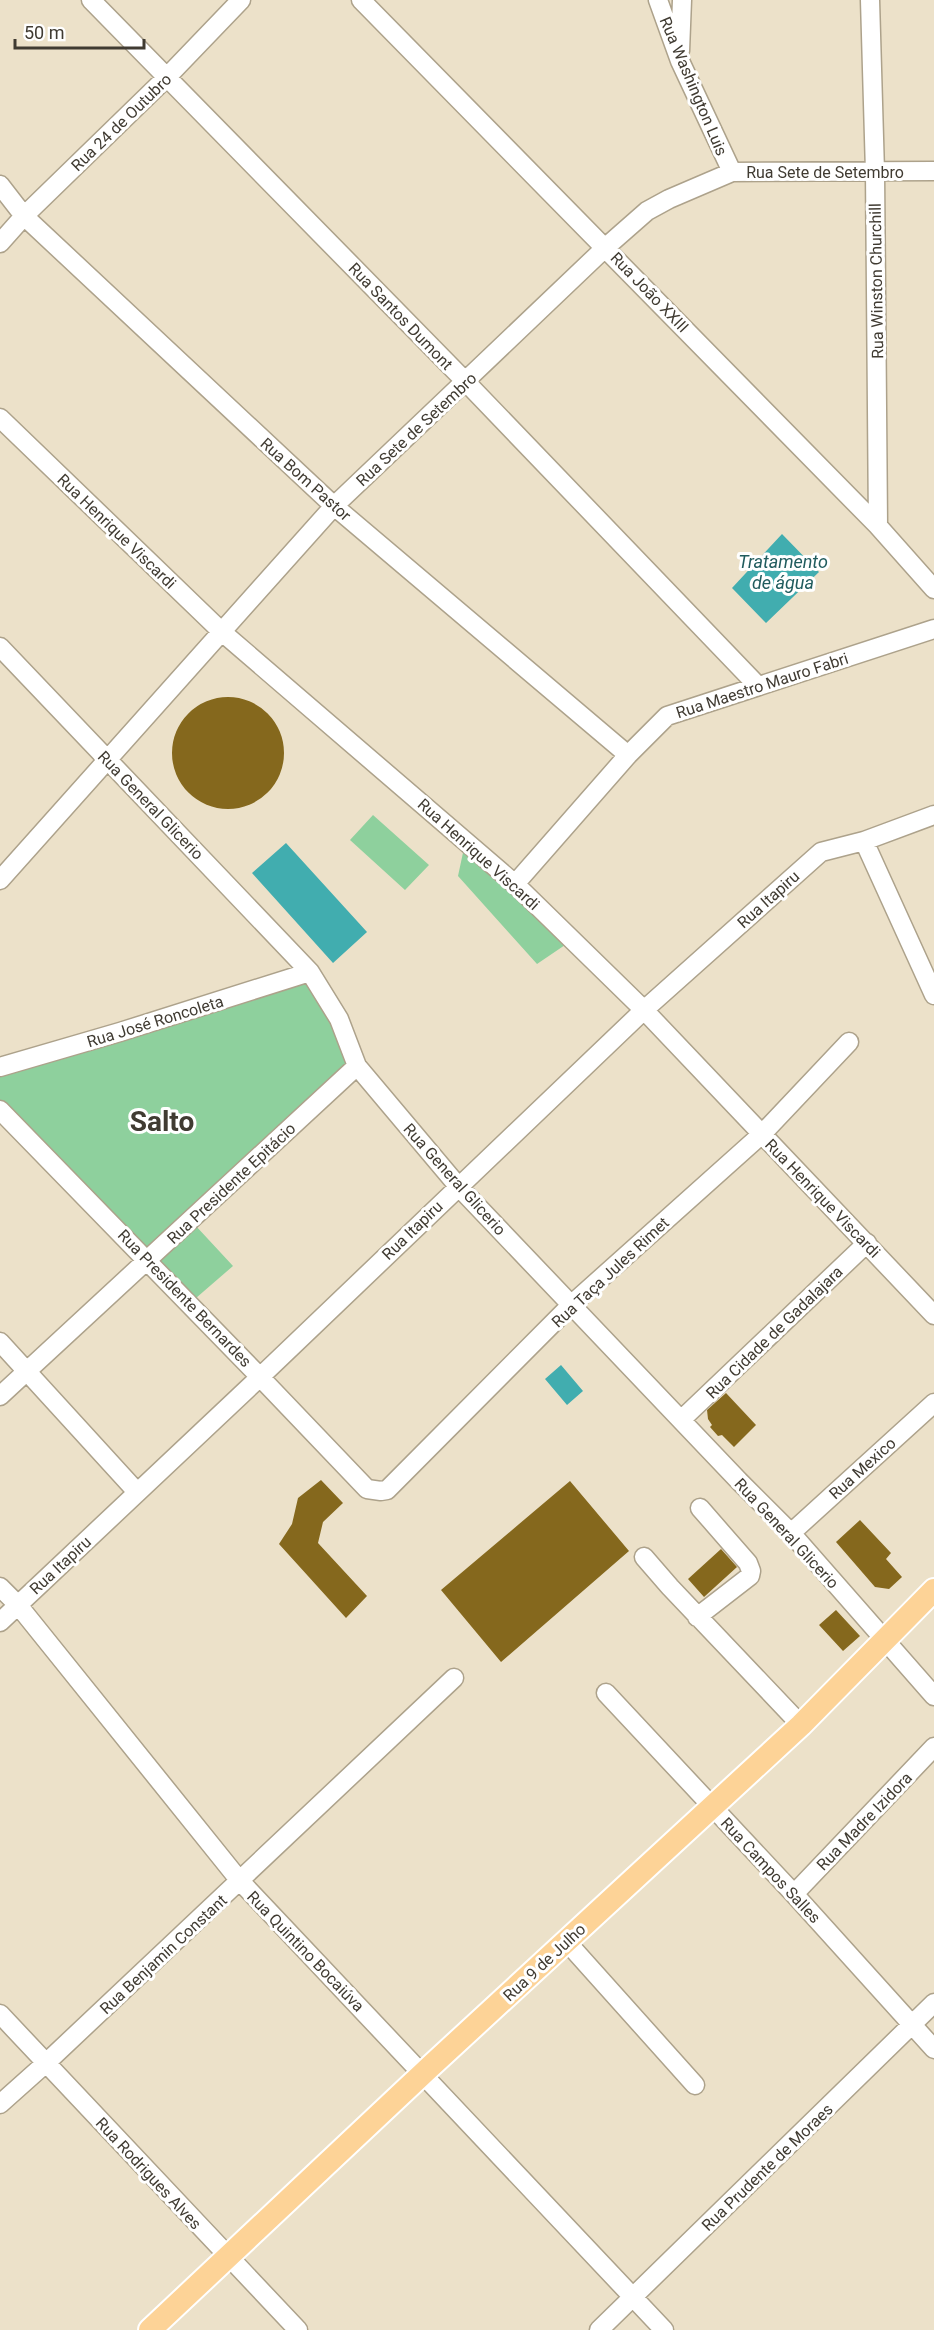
<svg xmlns="http://www.w3.org/2000/svg" width="934" height="2330" font-family="Roboto,sans-serif">
	<style>
		.green { fill: #8ed09d }
		.water { fill: #41adaf }
		.building { fill: #85681d }
		.lines { fill: none; stroke-linecap: round; stroke-linejoin: round }
		.minor-casing { stroke: #ada28b; stroke-width: 21 }
		.major-casing { stroke: #fff; stroke-width: 26 }
		.minor { stroke: #fff; stroke-width: 18 }
		.major { stroke: #fdd397; stroke-width: 22 }
		.labels { text-anchor: middle; stroke-width: 6; stroke-linejoin: round; paint-order: stroke }
		.street-label { font-size: 16px; fill: #403b32; stroke: #fff }
		.water-label { font-size: 18px; font-style: italic; fill: #215c5e; stroke: #fff }
		.town-label { font-size: 28px; font-weight: bold; fill: #403b32; stroke: #fff }
	</style>
	<rect width="100%" height="100%" fill="#ece1c9"/>
	<path class="green" d="M373,815L429,865L405,890L350,840Z
		M464,848L500,877L565,945L537,964L458,876Z
		M311,976L355,1067L149,1257L0,1107V1070Z
		M195,1225L233,1266L196,1298L158,1259Z"/>
	<path class="water" d="M782,534L819,572L766,623L732,588Z
		M286,843L367,932L333,963L252,873Z
		M561,1365L583,1391L567,1405L545,1379Z"/>
	<path class="building" d="M172 753a56 56 0 1 1 112 0a56 56 0 1 1-112 0Z
		M726,1393L756,1425L734,1447L722,1435L718,1436L710,1427L712,1425L708,1419L707,1410Z
		M321,1480L343,1503L323,1522L318,1543L367,1596L346,1618L279,1544L292,1524L298,1498Z
		M570,1481L629,1551L501,1662L441,1590Z
		M860,1520L891,1553L886,1559L902,1577L889,1589L875,1587L836,1542Z
		M721,1549L737,1567L704,1597L688,1579Z
		M836,1610L860,1636L843,1651L819,1625Z"/>
	<g class="lines">
		<defs>
			<path id="minor" d="M91,0L466,382L758,686
				M361,0L878,526L934,589
				M658,0L680,61L732,172
				M870,0L875,172L878,526
				M680,51L682,0
				M0,185L24,216L334,506L628,755
				M0,243L24,216L167,77L241,0
				M0,418L222,632L515,884L644,1010L934,1315
				M0,647L310,972L339,1019L357,1066L458,1186L739,1481L791,1533L934,1696
				M864,841L934,995
				M0,880L334,506L606,247L647,211L669,199L732,172L934,171
				M515,884L628,755L667,716L934,629
				M0,1067L120,1032L310,972
				M0,1110L260,1377L367,1489L381,1491L387,1490L572,1304L762,1134L849,1042
				M0,1342L137,1492
				M0,1396L357,1066
				M681,1420L867,1243
				M791,1533L934,1403
				M644,1557L670,1587L801,1725
				M0,1587L18,1605L240,1881L664,2330
				M697,1617L750,1576L751,1571L748,1563L700,1508
				M0,1622L260,1377L644,1010L821,852L864,841L934,815
				M606,1693L794,1894L934,2049
				M794,1894L934,1747
				M566,1941L695,2085
				M0,2014L298,2330
				M0,2104L46,2063L454,1678
				M599,2330L934,2003"/>
			<path id="major" d="M150,2330L432,2065L801,1725L934,1590"/>
		</defs>
		<use href="#minor" class="minor-casing"/>
		<use href="#major" class="major-casing"/>
		<use href="#minor" class="minor"/>
		<use href="#major" class="major"/>
	</g>
	<g class="labels">
		<g class="street-label">
			<text transform="translate(694 86) rotate(67)" y="6">Rua Washington Luis</text>
			<text transform="translate(121 122) rotate(-44)" y="6">Rua 24 de Outubro</text>
			<text x="825" y="178">Rua Sete de Setembro</text>
			<text transform="translate(876 281) rotate(-91)" y="6">Rua Winston Churchill</text>
			<text transform="translate(650 292) rotate(46)" y="6">Rua João XXIII</text>
			<text transform="translate(401 316) rotate(46)" y="6">Rua Santos Dumont</text>
			<text transform="translate(416 429) rotate(-43)" y="6">Rua Sete de Setembro</text>
			<text transform="translate(306 479) rotate(42)" y="6">Rua Bom Pastor</text>
			<text transform="translate(117 531) rotate(44)" y="6">Rua Henrique Viscardi</text>
			<text transform="translate(762 685) rotate(-18)" y="6">Rua Maestro Mauro Fabri</text>
			<text transform="translate(151 805) rotate(46)" y="6">Rua General Glicerio</text>
			<text transform="translate(479 854) rotate(42)" y="6">Rua Henrique Viscardi</text>
			<text transform="translate(768 899) rotate(-42)" y="6">Rua Itapiru</text>
			<text transform="translate(155 1021) rotate(-17)" y="6">Rua José Roncoleta</text>
			<text transform="translate(455 1179) rotate(48)" y="6">Rua General Glicerio</text>
			<text transform="translate(231 1183) rotate(-43)" y="6">Rua Presidente Epitácio</text>
			<text transform="translate(823 1198) rotate(46)" y="6">Rua Henrique Viscardi</text>
			<text transform="translate(412 1230) rotate(-44)" y="6">Rua Itapiru</text>
			<text transform="translate(610 1272) rotate(-43)" y="6">Rua Taça Jules Rimet</text>
			<text transform="translate(185 1298) rotate(46)" y="6">Rua Presidente Bernardes</text>
			<text transform="translate(774 1332) rotate(-44)" y="6">Rua Cidade de Gadalajara</text>
			<text transform="translate(862 1468) rotate(-42)" y="6">Rua Mexico</text>
			<text transform="translate(787 1533) rotate(47)" y="6">Rua General Glicerio</text>
			<text transform="translate(60 1565) rotate(-43)" y="6">Rua Itapiru</text>
			<text transform="translate(864 1821) rotate(-46)" y="6">Rua Madre Izidora</text>
			<text transform="translate(771 1870) rotate(47)" y="6">Rua Campos Salles</text>
			<text transform="translate(306 1951) rotate(46)" y="6">Rua Quintino Bocaiúva</text>
			<text transform="translate(163 1954) rotate(-43)" y="6">Rua Benjamin Constant</text>
			<text transform="translate(544 1962) rotate(-43)" y="6">Rua 9 de Julho</text>
			<text transform="translate(767 2167) rotate(-44)" y="6">Rua Prudente de Moraes</text>
			<text transform="translate(149 2173) rotate(47)" y="6">Rua Rodrigues Alves</text>
		</g>
		<g class="water-label">
			<text x="783" y="568">Tratamento<tspan x="783" dy="21">de água</tspan></text>
		</g>
		<g class="town-label">
			<text x="162" y="1131">Salto</text>
		</g>
	</g>
	<path d="M15 39v9h129v-9" fill="none" stroke="#403b32" stroke-width="3"/>
	<text x="24" y="39" font-size="18" fill="#403b32" stroke="#ffffff" stroke-width="4.5" paint-order="stroke">50 m</text>
</svg>
